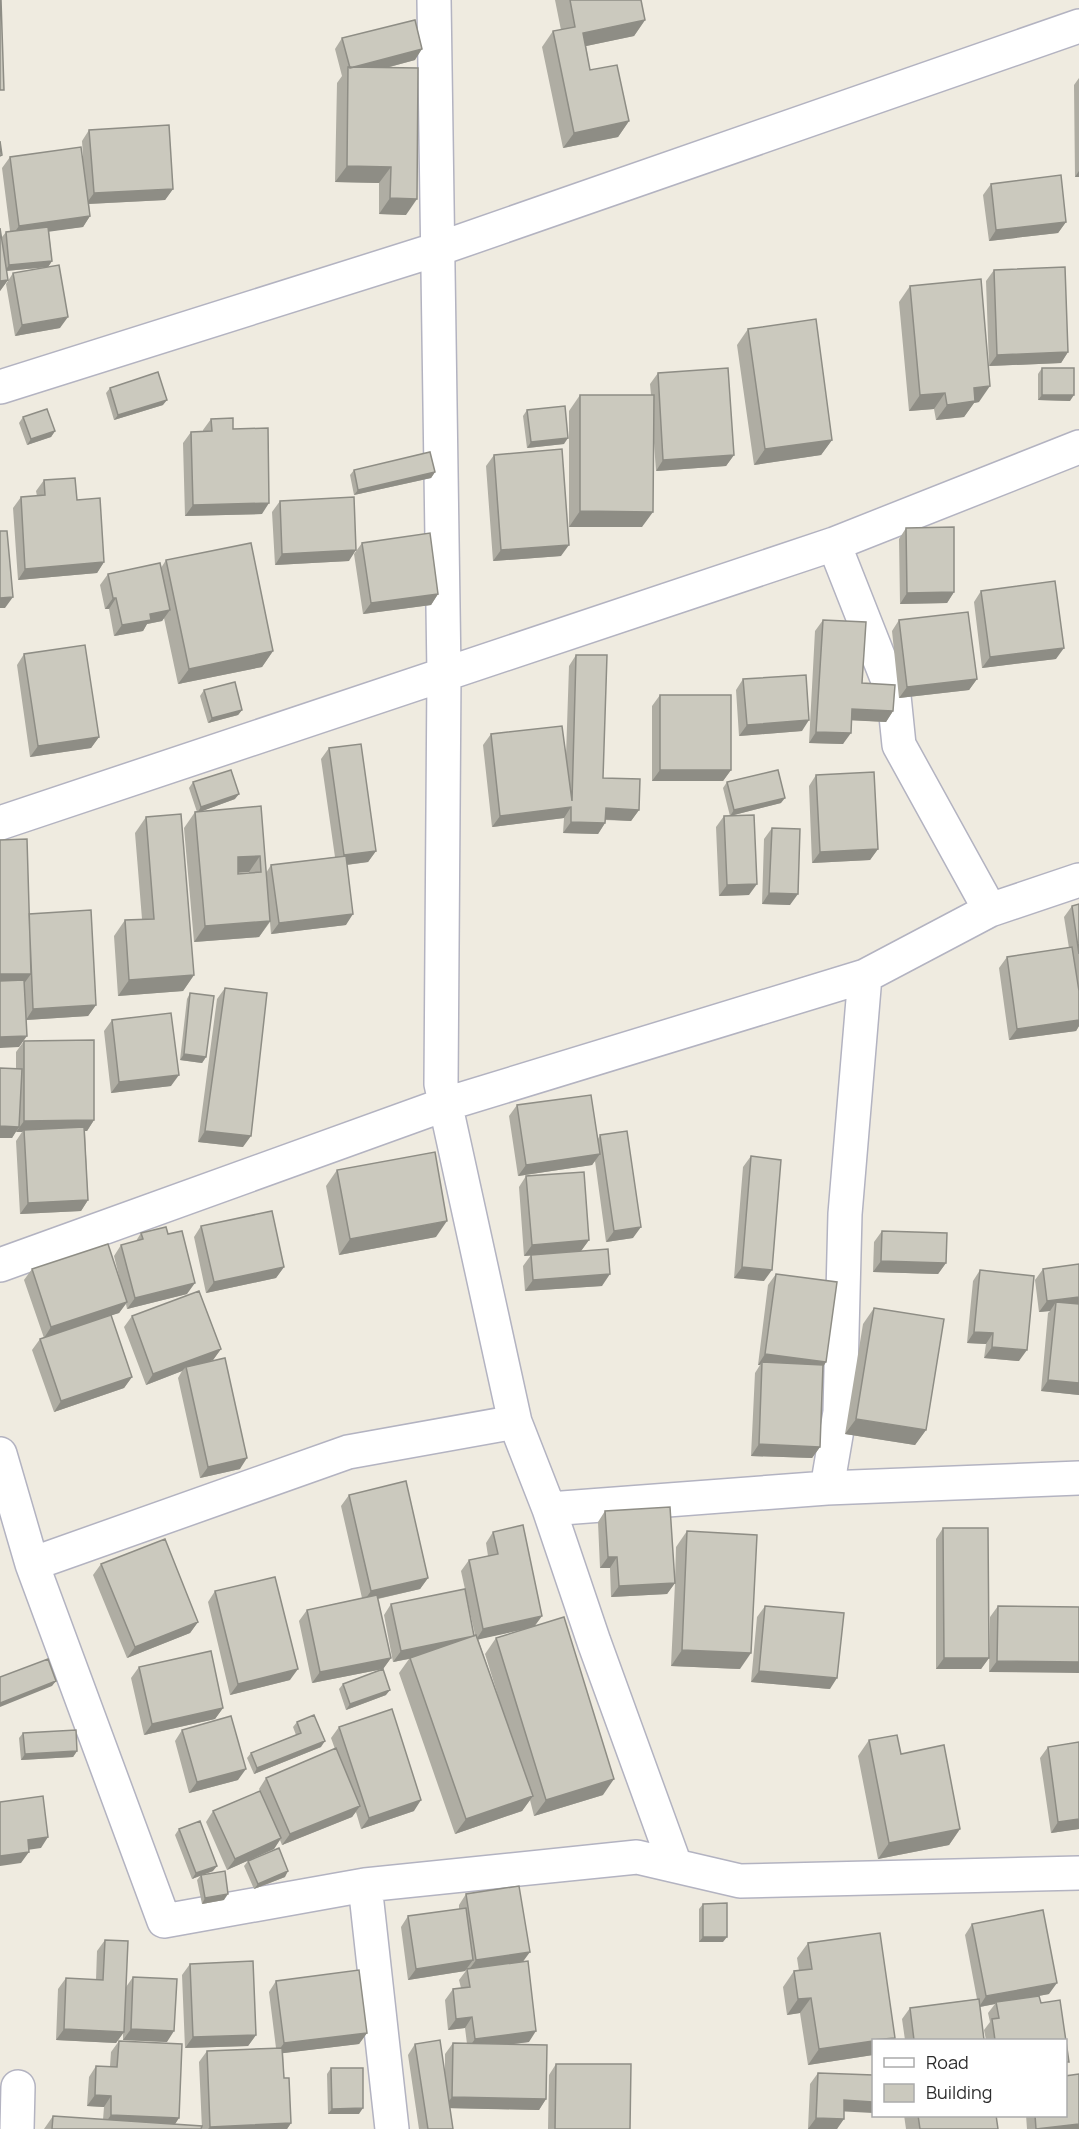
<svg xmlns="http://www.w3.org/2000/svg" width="1079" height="2129" font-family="Manrope,sans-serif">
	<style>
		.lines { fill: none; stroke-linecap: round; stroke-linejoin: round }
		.minor-casing { stroke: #b3b3c1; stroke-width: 36 }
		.minor { stroke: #fff; stroke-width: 33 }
		.wall { fill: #afada3; fill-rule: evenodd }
		.shaded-wall { fill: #8e8d85 }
		.building { fill: #cbc9be; stroke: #8e8d85; stroke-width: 1.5; fill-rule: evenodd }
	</style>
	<rect width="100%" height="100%" fill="#efebe0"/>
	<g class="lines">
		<defs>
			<path id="minor" d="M434,0L444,674L441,1084L515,1422L549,1509L594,1642L675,1865
				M0,387L438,249L1079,26
				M834,544L894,696L899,745L990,910
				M0,823L834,544L1079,447
				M0,1265L446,1104L865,976L990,910L1079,880
				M0,1454L32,1564L164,1921L365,1885L637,1857L740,1881L1079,1873
				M827,1488L840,1412L845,1214L865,976
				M549,1509L827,1488L1079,1478
				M32,1564L348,1452L515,1422
				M365,1885L392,2129
				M17,2129L18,2087"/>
		</defs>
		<use href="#minor" class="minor-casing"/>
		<use href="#minor" class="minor"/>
	</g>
	<path class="wall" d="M555,0H641L645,20L634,36L586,46L590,70L629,121L618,137L563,148L542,47L553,31L561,30Z
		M342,38L415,60L386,68L406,215L379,214V183L335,182L337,83L342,76L335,49Z
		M1079,78V177H1075L1074,85Z
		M89,130L173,189L165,200L89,204L90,216L83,227L49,231L52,261L48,267L6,271L8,280L0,291V228L3,250L2,237L6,232L10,231L2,168L10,157L83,156L82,141Z
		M991,184L1066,222L1058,233L989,241L983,195Z
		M994,270L1068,352L1061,363L989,366L986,281Z
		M13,273L60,328L15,336L6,284Z
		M910,286L979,402L974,403L964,417L936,420L934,409L909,411L899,302Z
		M748,329L832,440L821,455L754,465L737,345Z
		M1042,368L1070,401L1038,400V374Z
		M658,373L734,455L726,466L656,471L654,443L642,527H569V411L580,395H651L650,384Z
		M110,388L163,405L114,420L106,393Z
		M527,410L564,444L527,448L523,416Z
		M23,417L55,431L51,437L27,445L19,423Z
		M211,419L262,514L185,516L183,443L191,432H203V430Z
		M494,455L561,556L493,561L486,466Z
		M354,470L435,472L431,478L354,495L350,475Z
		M44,480L77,500L104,562L97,573L18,580L13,508L21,497L37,496L36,491Z
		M280,501L349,561L275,565L272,512Z
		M906,528L954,592L947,603L900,604L899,539Z
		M362,543L438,594L431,605L363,614L354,554Z
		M166,560L273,651L262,667L178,684L164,618L162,621L147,624L143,631L114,636L109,609H105L100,585L108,574L161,568Z
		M981,591L1056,659L982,668L974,602Z
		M823,620L862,683L893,711L886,722L852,720L843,744L809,743L815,631Z
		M899,620L977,679L969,690L899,698L892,631Z
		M24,654L99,737L91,748L30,757L17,665Z
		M576,655L603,778L639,810L631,821L605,820V823L598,834L563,833L564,818L492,827L483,745L491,734L566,756L569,666Z
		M743,679L802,731L739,736L736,690Z
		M204,690L242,710L238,715L208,723L200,696Z
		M660,695L731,770L723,781H652V706Z
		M329,748L376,851L368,862L347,865L346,925L271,934L270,922L259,937L194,942L184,828L195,812H197L189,788L193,782L235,799L199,812L261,806L266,873L271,865L335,857L321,759ZM249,872V873L238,874V873Z
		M816,775L878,849L870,860L812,863L809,786Z
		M727,782L781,803L730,816L723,788Z
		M724,816L749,895L719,896L716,827Z
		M146,817L194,975L183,991L118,996L114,936L125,920L142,919L135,833Z
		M772,828L790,905L762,904L764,839Z
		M1079,904V1026L1076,1031L1009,1040L999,968L1007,957L1069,948L1064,917L1072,906Z
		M29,914L96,1005L88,1016L26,1020L19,1047Z
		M225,988L243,1147L198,1142L217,999Z
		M190,993L206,1057L202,1063L180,1060L187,999Z
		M112,1020L171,1086L111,1093L104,1031Z
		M24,1041L94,1120L87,1131H85L88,1200L81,1211L20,1214L16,1141L22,1132L16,1131L12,1138H0V1068H16V1052Z
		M517,1105L598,1139L600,1135L633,1238L606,1242L595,1161L592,1165L518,1176L509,1116Z
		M751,1156L764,1281L734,1278L743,1167Z
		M337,1170L436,1237L339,1255L326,1186Z
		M526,1176L589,1240L581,1251L524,1256L519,1187Z
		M201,1226L284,1267L276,1278L206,1293L194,1237Z
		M882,1231L946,1263L938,1274L873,1272L874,1242Z
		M141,1233L187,1294L127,1309L126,1304L119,1313L111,1315L132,1377L124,1388L54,1412L32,1350L40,1339L44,1338L24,1280L32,1269L120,1280L114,1256L121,1245L136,1241Z
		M531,1255L602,1286L525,1291L523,1266Z
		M1079,1264V1395L1041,1391L1048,1313L1050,1311L1039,1312L1035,1280L1043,1269Z
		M980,1270L1019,1361L984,1358L986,1344L967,1343L973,1281Z
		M776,1274L826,1362L823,1367L820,1447L812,1458L751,1456L755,1373L760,1365H758L768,1285Z
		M874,1308L926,1430L915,1445L845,1434L863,1324Z
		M132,1316L221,1349L213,1360L208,1362L240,1469L200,1478L178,1378L182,1371L146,1385L124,1327Z
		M349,1495L428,1578L420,1589L378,1599L391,1658L383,1669L312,1683L299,1621L307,1610L362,1598L341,1506Z
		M605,1511L675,1581L676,1547L687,1531L740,1669L671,1666L675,1583L667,1594L611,1597L610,1568H600L598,1522Z
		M943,1528L989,1658L981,1669H936V1539Z
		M493,1532L535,1626L603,1795L534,1816L530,1800L522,1811L455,1834L399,1673L409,1659L393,1662L384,1615L391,1604L475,1635L461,1571L469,1560L488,1556L486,1543ZM521,1630L496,1638L485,1654L499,1699L478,1639Z
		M101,1564L198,1622L190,1633L127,1658L93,1575Z
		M215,1591L290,1680L230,1695L208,1602Z
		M765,1606L830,1689L751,1682L757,1617Z
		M998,1606L1079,1607L989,1672L990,1617Z
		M139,1667L223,1708L215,1719L144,1735L131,1678Z
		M343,1684L386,1695L346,1710L339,1689Z
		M297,1722L321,1747L254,1774L247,1758L251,1753L296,1735L293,1727Z
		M339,1727L414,1811L361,1829L356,1812L352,1817L282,1845L280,1840L274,1849L227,1870L206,1822L213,1811L260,1791L259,1789L266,1778L335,1749L331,1738Z
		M182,1730L238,1780L189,1793L175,1741Z
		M23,1733L77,1751L73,1757L21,1760L19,1738Z
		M869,1740L901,1754L960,1829L949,1845L878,1859L858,1756Z
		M1079,1742V1829L1051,1833L1040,1758L1048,1747Z
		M179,1829L213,1871L204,1874L224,1900L202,1904L197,1880L201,1875L192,1879L175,1835Z
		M248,1861L285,1877L254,1889L244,1866Z
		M466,1894L523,1962L529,2042L511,2044L546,2099L539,2110L450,2108L453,2129H419L408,2055L415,2044L445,2072V2054L453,2043L467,2044L465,2028L448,2030L445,2000L453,1989L461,1988L459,1980L468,1968L465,1971L408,1980L401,1927L408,1916L459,1909V1905Z
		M703,1904L723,1942H699V1909Z
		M972,1924L1049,1994L1027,1998L1041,2003L1065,2040H986L984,2030L990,2022L988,2013L995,2004L980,2007L984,2040H905L902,2019L910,2008L977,1999L965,1935Z
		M105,1940L126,1987L133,1977L167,2042L123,2040V2033L116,2043L56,2040L58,1989L66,1978L96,1980L97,1951Z
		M808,1943L895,2038L893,2040H873V2055L808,2065L800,2013L787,2015L783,1987L794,1971H799L797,1958Z
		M190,1964L256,2035L248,2046L185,2048L182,1975Z
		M276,1981L367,2033L359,2044L283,2053L284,2078L291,2123L287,2129H202L199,2062L207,2051L276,2048L269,1992Z
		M119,2041L175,2124L201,2129H44L53,2116L103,2120L104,2107L87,2106L89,2077L96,2066H110L111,2052Z
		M556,2064L630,2129H548L549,2075Z
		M331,2068L359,2114H328L327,2074Z
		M818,2073L844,2112L837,2129H808L810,2084Z
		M904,2115H996L998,2129H906Z
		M1026,2115H1065L1079,2129H1027Z"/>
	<path class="shaded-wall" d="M645,20L634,36L572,49L583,33Z
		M422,49L415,60L348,78L350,68Z
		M629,121L618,137L563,148L574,133Z
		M347,166L391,167L379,183L335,182Z
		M1079,171V177H1075Z
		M173,189L165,200L86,204L94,193Z
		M390,198L417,199L406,215L379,214Z
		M90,216L83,227L11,237L19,226Z
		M1066,222L1058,233L989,241L996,230Z
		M52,261L48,267L5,271L9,265Z
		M8,280L0,291V281Z
		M68,317L60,328L15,336L22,325Z
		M1068,352L1061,363L989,366L997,355Z
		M990,386L979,402L974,403L964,417L936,420L947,405L974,388Z
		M945,393L934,409L909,411L920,395Z
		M1042,395H1074L1070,401L1038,400Z
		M167,400L163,405L114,420L118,415Z
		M55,431L51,437L27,445L31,439Z
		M568,438L564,444L527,448L531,442Z
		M832,440L821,455L754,465L765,449Z
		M734,455L726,466L656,471L663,460Z
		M435,472L431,478L354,495L358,490Z
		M269,503L262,514L185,516L193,505Z
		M580,511L653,512L642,527H569Z
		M569,545L561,556L493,561L501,550Z
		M356,550L349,561L275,565L282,554Z
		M104,562L97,573L18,580L25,569Z
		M954,592L947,603L900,604L907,593Z
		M438,594L431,605L363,614L371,603Z
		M13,597L5,608H0V598Z
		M113,598H116L109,609H105Z
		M170,610L162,621L147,624L143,631L114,636L122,625L150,614Z
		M1064,648L1056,659L982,668L990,657Z
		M273,651L262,667L178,684L189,669Z
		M977,679L969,690L899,698L907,687Z
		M852,709L893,711L886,722L845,720Z
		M242,710L238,715L208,723L212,718Z
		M809,720L802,731L739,736L747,725Z
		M816,732L851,733L843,744L809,743Z
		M99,737L91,748L30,757L38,746Z
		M660,770H731L723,781H652Z
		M239,794L235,799L197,813L201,807Z
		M785,798L781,803L730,816L734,810Z
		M571,807L564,818L492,827L500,816Z
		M606,808L639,810L631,821L598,819Z
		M571,822L605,823L598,834L563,833Z
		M878,849L870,860L812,863L820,852Z
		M376,851L368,862L337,866L344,855Z
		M260,856L249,872L227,873L238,857Z
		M757,884L749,895L719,896L727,885Z
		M769,893L798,894L790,905L762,904Z
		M353,914L346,925L271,934L279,923Z
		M270,921L259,937L194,942L205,926Z
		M0,974H31L20,989L0,990Z
		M194,975L183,991L118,996L129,980Z
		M96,1005L88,1016L26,1020L33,1009Z
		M1079,1020V1026L1076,1031L1009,1040L1017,1029Z
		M27,1036L19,1047L0,1048V1037Z
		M184,1054L206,1057L202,1063L180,1060Z
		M179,1075L171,1086L111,1093L119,1082Z
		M94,1120L87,1131L24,1132V1130L22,1132H16L24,1121Z
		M0,1126L19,1127L12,1138H0Z
		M205,1131L251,1136L243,1147L198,1142Z
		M600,1154L592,1165L518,1176L526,1165Z
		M88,1200L81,1211L20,1214L28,1203Z
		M447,1221L436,1237L339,1255L350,1239Z
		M641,1227L633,1238L606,1242L614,1231Z
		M589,1240L581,1251L524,1256L532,1245Z
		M881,1261L946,1263L938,1274L873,1272Z
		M284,1267L276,1278L206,1293L214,1282Z
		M742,1267L772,1270L764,1281L734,1278Z
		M610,1274L602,1286L525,1291L533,1280Z
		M195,1283L187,1294L127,1309L135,1298Z
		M1079,1297V1307L1056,1302L1050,1311L1039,1312L1047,1301Z
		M127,1302L119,1313L44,1338L51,1327Z
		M974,1332L993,1333L986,1344L967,1343Z
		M992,1347L1027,1350L1019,1361L984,1358Z
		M221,1349L213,1360L186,1370V1367L182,1371L146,1385L153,1374Z
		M765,1354L826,1362L819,1373L762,1362L760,1365H758Z
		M132,1377L124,1388L54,1412L61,1401Z
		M1048,1380L1079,1383V1395L1041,1391Z
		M856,1419L926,1430L915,1445L845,1434Z
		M759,1444L820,1447L812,1458L751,1456Z
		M247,1458L240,1469L200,1478L208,1467Z
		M608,1557H617L610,1568H600Z
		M428,1578L420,1589L363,1602L371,1591Z
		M675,1583L667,1594L611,1597L619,1586Z
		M542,1616L534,1627L476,1640L483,1629Z
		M198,1622L190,1633L127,1658L135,1647Z
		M474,1636L467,1647L393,1662L401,1651Z
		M682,1650L751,1653L740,1669L671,1666Z
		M391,1658L383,1669L312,1683L320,1672Z
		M944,1658H989L981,1669H936Z
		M997,1661L1079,1662V1673L989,1672Z
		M298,1669L290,1680L230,1695L238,1684Z
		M759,1671L837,1678L830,1689L751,1682Z
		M56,1681L52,1686L0,1707V1703Z
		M390,1690L386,1695L346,1710L350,1704Z
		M223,1708L215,1719L144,1735L152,1724Z
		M325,1741L321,1747L254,1774L257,1768Z
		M77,1751L73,1757L21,1760L25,1754Z
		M246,1769L238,1780L189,1793L197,1782Z
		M614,1779L603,1795L534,1816L546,1800Z
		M533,1796L522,1811L455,1834L466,1819Z
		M421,1800L414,1811L361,1829L369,1818Z
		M360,1806L352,1817L282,1845L290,1834Z
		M1079,1819V1829L1051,1833L1058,1822Z
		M960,1829L949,1845L878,1859L889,1843Z
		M48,1837L41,1848L20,1851L28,1840Z
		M281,1838L274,1849L227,1870L235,1859Z
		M29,1852L21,1863L0,1866V1856Z
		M217,1866L213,1871L192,1879L196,1873Z
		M288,1871L285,1877L254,1889L258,1884Z
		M228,1894L224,1900L202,1904L205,1898Z
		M703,1937H727L723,1942H699Z
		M530,1952L522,1963L468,1971L476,1960Z
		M473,1960L465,1971L408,1980L416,1969Z
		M1057,1983L1049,1994L996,2004V2002L995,2004L979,2007L986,1996Z
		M811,1998L800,2013L787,2015L798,1999Z
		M472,2017L465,2028L448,2030L456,2019Z
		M64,2029L124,2032L116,2043L56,2040Z
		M131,2029L174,2031L167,2042L123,2040Z
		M536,2031L529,2042L467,2050L475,2039Z
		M367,2033L359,2044L276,2054L284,2043Z
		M256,2035L248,2046L185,2048L193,2037Z
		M873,2041V2055L808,2065L819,2049Z
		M95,2095L111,2096L104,2107L87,2106Z
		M452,2097L546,2099L539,2110L444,2108Z
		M844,2100L873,2102V2113L836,2111Z
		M363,2108L359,2114H328L332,2109Z
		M111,2115L179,2118L172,2129L103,2126Z
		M816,2118L844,2119L837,2129H808Z
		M291,2123L287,2129H208L210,2127Z
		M1079,2124V2129H1036Z"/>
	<path class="building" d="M0,0H1L4,90H0Z
		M570,0H641L645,20L583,33L590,70L617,65L629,121L574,133L553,31L575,27Z
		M415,20L422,49L350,68L342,38Z
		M348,67L418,68L417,199L390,198L391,167L347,166Z
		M169,125L173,189L94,193L89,130Z
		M0,141L2,155L0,156Z
		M81,147L90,216L19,226L10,157Z
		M1061,175L1066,222L996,230L991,184Z
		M48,227L52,261L9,265L6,232Z
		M0,228L8,280L0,281Z
		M59,265L68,317L22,325L13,273Z
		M1065,267L1068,352L997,355L994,270Z
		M981,279L990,386L974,388L975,401L947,405L945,393L920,395L910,286Z
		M816,319L832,440L765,449L748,329Z
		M728,368L734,455L663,460L658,373Z
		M1042,368H1074V395H1042Z
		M158,372L167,400L118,415L110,388Z
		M580,395H654L653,512L580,511Z
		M565,406L568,438L531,442L527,410Z
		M47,409L55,431L31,439L23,417Z
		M233,418V429L268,428L269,503L193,505L191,432L212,431L211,419Z
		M562,449L569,545L501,550L494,455Z
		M430,452L435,472L358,490L354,470Z
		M75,478L77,500L100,498L104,562L25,569L21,497L45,495L44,480Z
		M354,497L356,550L282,554L280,501Z
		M954,527V592L907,593L906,528Z
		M0,531H7L13,597L0,598Z
		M430,533L438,594L371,603L362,543Z
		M251,543L273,651L189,669L166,560Z
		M160,563L170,610L150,614L151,620L122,625L116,598H113L108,574Z
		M1055,581L1064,648L990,657L981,591Z
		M968,612L977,679L907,687L899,620Z
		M823,620L866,622L862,683L895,685L893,711L852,709L851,733L816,732Z
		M85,645L99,737L38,746L24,654Z
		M576,655H607L603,778L640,779L639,810L606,808L605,823L571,822V807L500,816L491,734L562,726L572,801Z
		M806,675L809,720L747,725L743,679Z
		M235,682L242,710L212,718L204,690Z
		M660,695H731V770H660Z
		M361,744L376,851L344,855L329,748Z
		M231,770L239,794L201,807L193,782Z
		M778,770L785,798L734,810L727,782Z
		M874,772L878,849L820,852L816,775Z
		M261,806L270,921L205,926L195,812ZM260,856L261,872L238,874V857Z
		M181,814L194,975L129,980L125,920L154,919L146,817Z
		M754,815L757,884L727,885L724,816Z
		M772,828L800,829L798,894L769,893Z
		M27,839L31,974H0V840Z
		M346,856L353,914L279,923L271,865Z
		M1079,904V954L1072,906Z
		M91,910L96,1005L33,1009L29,914Z
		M1072,947L1079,991V1020L1017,1029L1007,957Z
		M24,980L27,1036L0,1037V981Z
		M225,988L267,993L251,1136L205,1131Z
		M190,993L214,996L206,1057L184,1054Z
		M171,1013L179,1075L119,1082L112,1020Z
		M94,1040V1120L24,1121V1041Z
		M0,1068L22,1069L19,1127L0,1126Z
		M591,1095L600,1154L526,1165L517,1105Z
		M84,1127L88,1200L28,1203L24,1130Z
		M627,1131L641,1227L614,1231L600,1135Z
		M435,1152L447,1221L350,1239L337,1170Z
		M751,1156L781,1160L772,1270L742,1267Z
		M584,1172L589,1240L532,1245L526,1176Z
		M272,1211L284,1267L214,1282L201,1226Z
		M166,1227L168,1234L182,1231L195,1283L135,1298L121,1245L143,1239L141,1233Z
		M882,1231L947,1233L946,1263L881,1261Z
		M108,1244L127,1302L51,1327L32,1269Z
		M608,1249L610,1274L533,1280L531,1255Z
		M1079,1264V1297L1047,1301L1043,1269Z
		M980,1270L1034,1276L1027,1350L992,1347L993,1333L974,1332Z
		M776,1274L837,1282L826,1362L765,1354Z
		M199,1291L221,1349L153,1374L132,1316Z
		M1056,1302L1079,1304V1383L1048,1380Z
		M874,1308L944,1319L926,1430L856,1419Z
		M111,1315L132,1377L61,1401L40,1339Z
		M225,1358L247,1458L208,1467L186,1367Z
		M762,1362L823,1365L820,1447L759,1444Z
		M406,1481L428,1578L371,1591L349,1495Z
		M670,1507L675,1583L619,1586L617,1557H608L605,1511Z
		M523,1525L542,1616L483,1629L469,1560L498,1554L493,1532Z
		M943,1528H988L989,1658H944Z
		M687,1531L757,1535L751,1653L682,1650Z
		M165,1539L198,1622L135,1647L101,1564Z
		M275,1577L298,1669L238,1684L215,1591Z
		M465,1589L474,1636L401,1651L391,1604Z
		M377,1595L391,1658L320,1672L307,1610Z
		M765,1606L844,1613L837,1678L759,1671Z
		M998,1606L1079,1607V1662L997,1661Z
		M564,1617L614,1779L546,1800L496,1638Z
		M476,1635L533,1796L466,1819L410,1658Z
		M211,1651L223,1708L152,1724L139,1667Z
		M48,1659L56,1681L0,1703V1677Z
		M383,1669L390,1690L350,1704L343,1684Z
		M392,1709L421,1800L369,1818L339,1727Z
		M314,1715L325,1741L257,1768L251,1753L301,1733L297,1722Z
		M231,1716L246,1769L197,1782L182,1730Z
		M76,1730L77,1751L25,1754L23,1733Z
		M897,1735L901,1754L944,1745L960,1829L889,1843L869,1740Z
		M1079,1742V1819L1058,1822L1048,1747Z
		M336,1748L360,1806L290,1834L266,1778Z
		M260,1791L281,1838L235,1859L213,1811Z
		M43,1796L48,1837L28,1840L29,1852L0,1856V1802Z
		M200,1821L217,1866L196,1873L179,1829Z
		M279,1848L288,1871L258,1884L248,1861Z
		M225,1871L228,1894L205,1898L201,1875Z
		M519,1886L530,1952L476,1960L466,1894Z
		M727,1903V1937H703V1904Z
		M466,1908L473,1960L416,1969L408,1916Z
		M1043,1910L1057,1983L986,1996L972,1924Z
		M880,1933L895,2038L873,2040V2041L819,2049L811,1998L798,1999L794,1971L812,1969L808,1943Z
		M105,1940L128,1941L124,2032L64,2029L66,1978L103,1980Z
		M253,1961L256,2035L193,2037L190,1964Z
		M528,1961L536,2031L475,2039L472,2017L456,2019L453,1989L470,1987L467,1969Z
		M359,1970L367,2033L284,2043L276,1981Z
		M133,1977L177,1979L174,2031L131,2029Z
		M1039,1996L1041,2003L1060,2000L1069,2062H1065V2040H995L992,2019L999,2018L996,2002Z
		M979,1999L984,2040H914L910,2008Z
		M440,2040L453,2129H428L415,2044Z
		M119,2041L182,2044L179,2118L111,2115V2096L95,2095L96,2066L117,2067Z
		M453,2043L547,2045L546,2099L452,2097Z
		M282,2048L284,2078H289L291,2123L210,2127L207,2051Z
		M556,2064H631L630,2129H555Z
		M331,2068H363V2108L332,2109Z
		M818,2073L873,2075V2102L844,2100V2119L816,2118Z
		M1079,2074V2124L1036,2129L1035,2115H1065V2076Z
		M918,2115H996L998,2129H920Z
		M53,2116L202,2126L201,2129H52Z"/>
	<rect x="872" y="2039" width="195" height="78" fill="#ffffff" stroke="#ababab" stroke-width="1.5"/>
	<rect x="884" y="2058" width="30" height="9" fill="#ffffff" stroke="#ababab" stroke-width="1.5"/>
	<text x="926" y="2069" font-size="18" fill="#2d2d2d">Road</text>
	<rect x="884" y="2084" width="30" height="18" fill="#cbc9be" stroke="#ababab" stroke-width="1.5"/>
	<text x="926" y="2099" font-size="18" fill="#2d2d2d">Building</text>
</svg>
